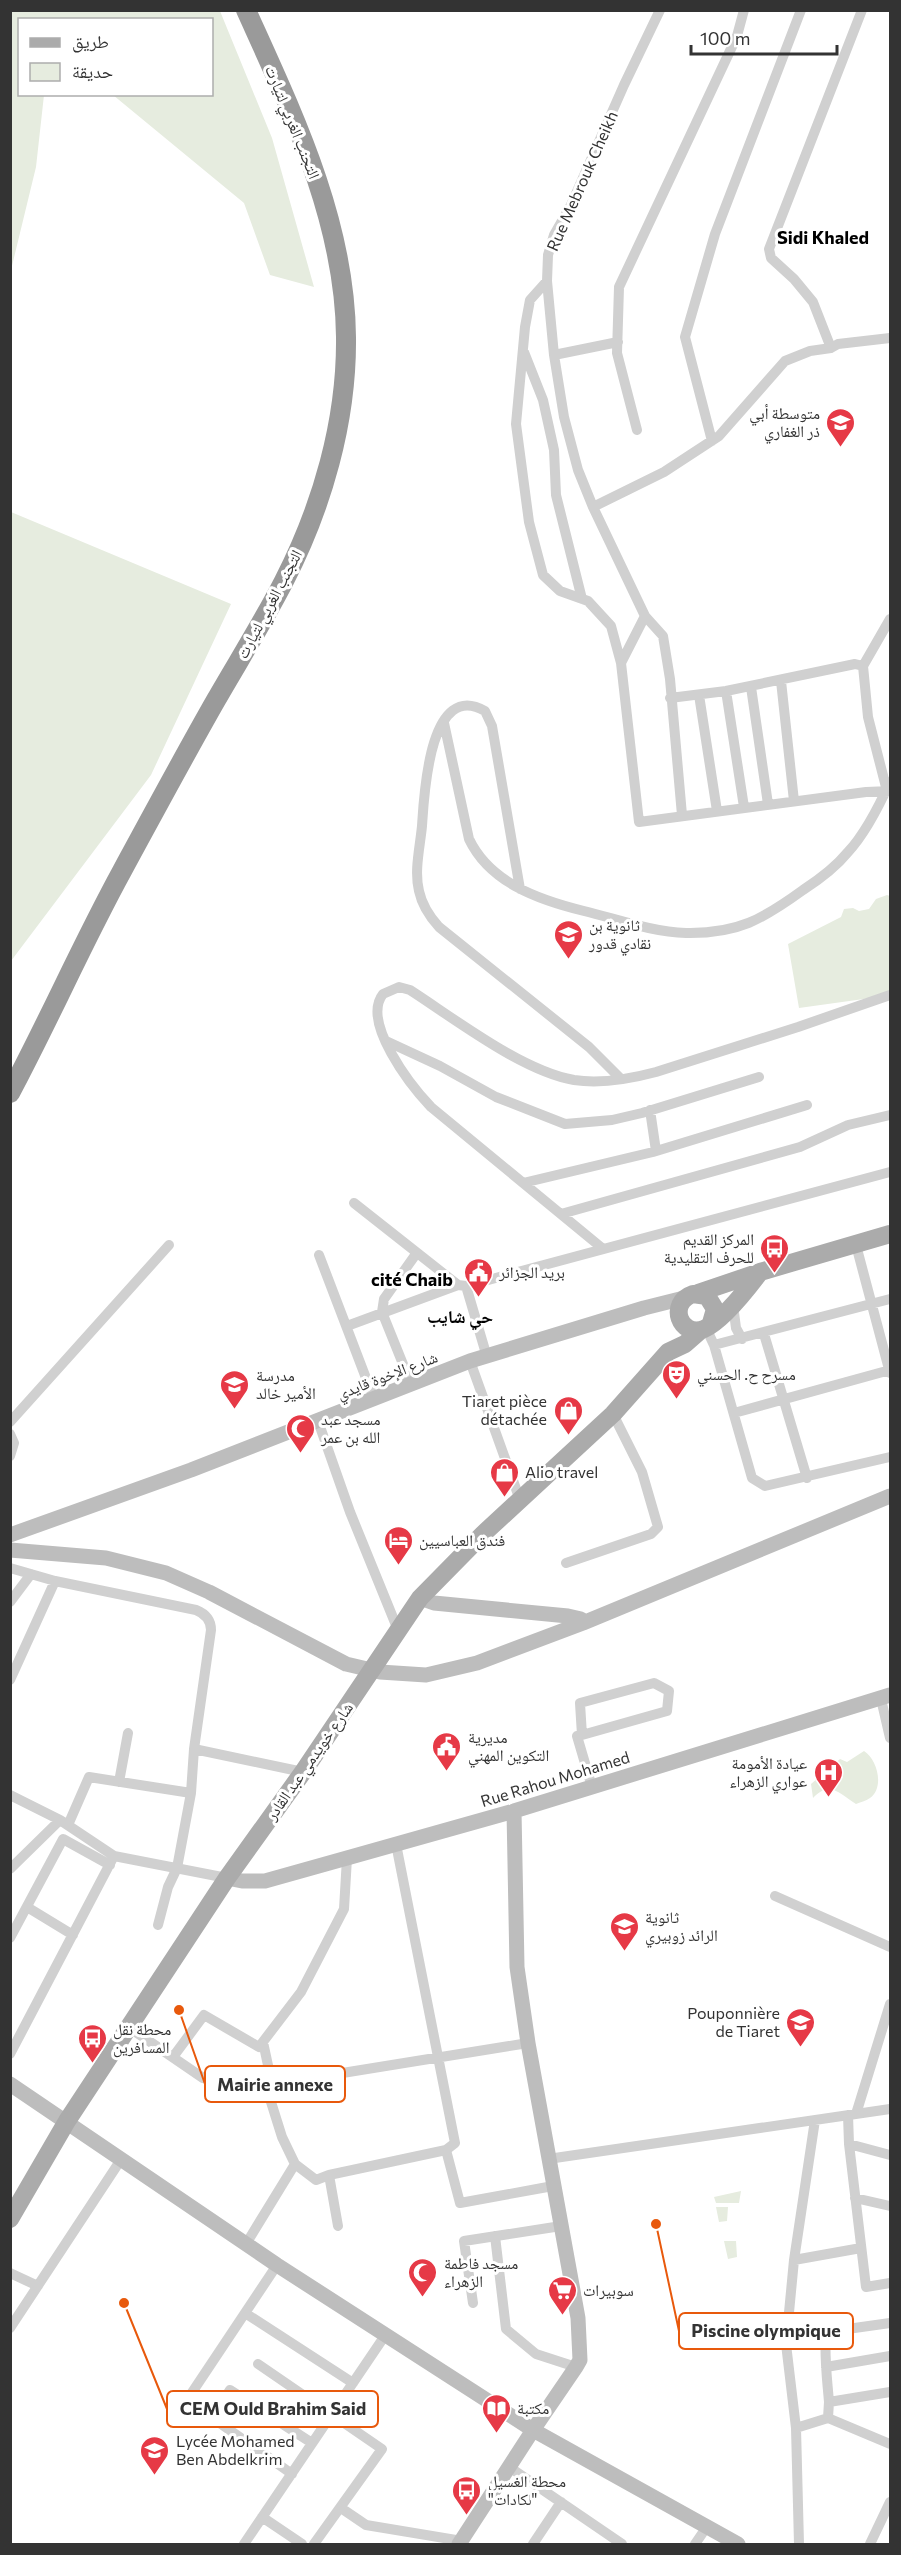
<svg xmlns="http://www.w3.org/2000/svg" width="901" height="2555" font-family="Commissioner,'Noto Naskh Arabic',sans-serif">
	<style>
		.green { fill: #e6ecdf }
		.lines { fill: none; stroke-linecap: round; stroke-linejoin: round }
		.street { stroke: #d0d0d0; stroke-width: 10 }
		.secondary { stroke: #bdbdbd; stroke-width: 15 }
		.primary { stroke: #ababab; stroke-width: 18 }
		.highway { stroke: #9a9a9a; stroke-width: 20 }
		.labels { text-anchor: middle; stroke-width: 6; stroke-linejoin: round; paint-order: stroke }
		.street-label { font-size: 16px; fill: #333; stroke: #fff }
		.poi-label { font-size: 16px; fill: #333; stroke: #fff; text-anchor: start }
		.neighbourhood-label { font-size: 18px; font-weight: bold; fill: #000; stroke: #fff }
		.leader { fill: none; stroke: #e8590c; stroke-width: 2 }
		.callout-dot { fill: #e8590c; stroke: #fff; stroke-width: 2 }
		.callout { fill: #fff; stroke: #e8590c; stroke-width: 2 }
		.callout-label { font-size: 18px; text-anchor: middle; font-weight: bold; fill: #333 }
	</style>
	<rect width="100%" height="100%" fill="#fff"/>
	<path class="green" d="M11,10L220,11L272,138L314,287L270,275L244,203L113,95L212,94V20H20V94L44,95L36,167L11,270Z
		M11,512L231,604L151,775L11,961Z
		M887,895L890,896V991L878,997L799,1008L788,944L841,917L844,909L853,908L859,911L869,909L876,899Z
		M864,1751C877,1759 885,1787 870,1798C866,1801 860,1802 856,1804C840,1794 830,1780 813,1798L811,1784L840,1759L847,1762Z
		M741,2191L739,2203H716L714,2197Z
		M716,2207H728L727,2221L719,2222Z
		M724,2241H736L737,2257L728,2259Z"/>
	<g class="lines">
		<path class="street" d="M660,10L624,85L571,205L554,235L548,255L547,281L554,355L564,417L578,470L593,507L664,472L719,436L785,361L810,351L831,348L838,344L890,338
			M547,281L530,300L525,327L516,424L529,522L543,575L560,591L588,601L611,626L621,663
			M831,348L813,302L794,279L771,258L769,249L862,10
			M524,352L543,400L554,450L556,495L582,599
			M554,355L618,342
			M637,430L617,353L619,287L737,36L744,10
			M712,441L685,337L715,234L801,10
			M593,507L645,616L663,636L670,679L682,815
			M645,616L621,663L639,822L866,792L890,791
			M781,681L794,801
			M751,687L768,804
			M726,691L744,807
			M699,695L717,811
			M670,698L726,691L855,664L863,666
			M444,723L469,839C490,883 539,900 584,911C617,919 652,932 686,933C738,934 763,919 803,890C820,879 835,868 848,852C864,835 880,804 890,782
			M887,791L868,717L863,666L890,619
			M520,889L492,726L485,711C429,679 424,796 422,826C420,847 414,871 419,891C422,905 429,916 439,927L589,1047L621,1079
			M386,1041L440,1066L496,1097L565,1124L612,1120L642,1113L759,1077
			M650,1110L656,1151
			M523,1183L653,1152L807,1105
			M354,1203L458,1285
			M561,1214L800,1147L848,1125L890,1115
			M856,1245L890,1373
			M602,1248L431,1107C411,1086 361,1022 383,994L399,987L410,990C455,1019 522,1071 574,1080C601,1084 630,1079 656,1072L798,1027L890,995
			M319,1255L374,1399
			M466,1286L487,1357
			M733,1305L736,1328L742,1339
			M347,1326L458,1285L466,1286L890,1172
			M706,1328L714,1345L752,1478L765,1486L890,1457
			M764,1334L807,1478
			M714,1345L890,1299
			M470,1361L520,1500
			M411,1384L382,1312L384,1299L416,1254
			M734,1413L890,1370
			M318,1421L350,1512L398,1630
			M10,1422L169,1245
			M10,1434L14,1443L10,1456
			M566,1563L651,1534L658,1527L642,1472L613,1414
			M10,1568L55,1581L196,1610C206,1614 211,1620 211,1630L194,1749L191,1793L177,1868L168,1887L158,1925
			M10,1602L31,1574
			M10,1680L55,1581
			M881,1699L890,1738
			M582,1735L580,1703L654,1683L669,1691L667,1711L582,1735L577,1736L592,1787
			M194,1749L303,1772
			M119,1782L128,1733
			M10,1795L60,1820L114,1856L227,1878
			M68,1825L89,1777L191,1793
			M396,1844L455,2143L446,2150
			M10,1869L60,1820
			M775,1896L890,1947
			M27,1907L73,1935
			M10,1938L63,1839L110,1865
			M130,2028L203,2078L256,2087L528,2043
			M263,2042L272,2084
			M10,2054L114,1856
			M173,2057L204,2015L259,2047L301,1992L344,1909L347,1858
			M266,2086L282,2137L295,2164L316,2180L329,2175
			M856,2114L890,2004
			M848,2115L849,2144L866,2287L890,2283
			M849,2144L890,2155
			M548,2159L890,2109
			M855,2198L890,2206
			M338,2226L329,2175L446,2150L460,2203L553,2186
			M495,2236L506,2329L536,2354L576,2367
			M246,2244L295,2164
			M794,2260L861,2248
			M277,2265L187,2400L292,2474
			M10,2273L38,2286
			M473,2303L464,2241L561,2226
			M245,2313L353,2383
			M10,2328L122,2158
			M258,2364L382,2449L314,2544
			M826,2367L890,2356
			M829,2402C827,2377 824,2357 826,2332L890,2323
			M212,2418L230,2390L312,2443
			M828,2418L890,2444
			M796,2428L828,2418L829,2402L890,2392
			M509,2467L622,2544
			M341,2508L366,2525L462,2541
			M262,2517L302,2544
			M244,2544L386,2334
			M533,2544L561,2502
			M695,2544L706,2528
			M799,2544L796,2428L786,2344L794,2260L815,2120
			M870,2544L890,2502"/>
		<path class="secondary" d="M10,1535L191,1470L470,1361L644,1308L684,1298
			M10,1550L106,1558L166,1573L209,1592L346,1664L380,1672L426,1675L477,1663L583,1623L890,1496
			M420,1598L434,1603L568,1616L581,1619L583,1623
			M227,1878L242,1881H265L347,1858L514,1811L890,1695
			M10,2084L277,2265L533,2430L738,2544
			M459,2544L533,2430L576,2367L580,2360L578,2318L528,2043L517,1967L514,1811"/>
		<path class="primary" d="M698,1293L760,1272L890,1234
			M711,1323L715,1309L707,1296L693,1294C667,1303 680,1338 704,1329C722,1321 748,1288 760,1272
			M10,2219L67,2121L227,1878L303,1772L420,1598L483,1534L613,1414L668,1352L685,1344L701,1330"/>
		<path class="highway" d="M10,1093C49,1020 82,944 122,871C153,814 184,756 216,700C239,660 263,622 284,581C322,507 347,421 346,337C345,221 293,114 246,10"/>
	</g>
	<defs>
		<symbol id="school-pin" viewBox="-11 -11 22 30"><path d="M0 17L-7.5 6A9.5 9.5 0 1 1 7.5 6Z" fill="#e63946" stroke="#fff"/><path d="M0-5L7-2L0 1L-7-2ZM-4 1L0 2.5L4 1V4Q0 6-4 4Z" fill="#fff"/></symbol>
		<symbol id="bus-pin" viewBox="-11 -11 22 30"><path d="M0 17L-7.5 6A9.5 9.5 0 1 1 7.5 6Z" fill="#e63946" stroke="#fff"/><path d="M-5-6H5V4H4V6H2V4H-2V6H-4V4H-5ZM-3.5-4V0h7V-4ZM-3.5 1.2v1.5H-2V1.2ZM2 1.2v1.5H3.5V1.2Z" fill="#fff"/></symbol>
		<symbol id="civic-pin" viewBox="-11 -11 22 30"><path d="M0 17L-7.5 6A9.5 9.5 0 1 1 7.5 6Z" fill="#e63946" stroke="#fff"/><path d="M-.6-6.5H3V-4.5H.6V-3L4-1V1h2V6H-6V1h2V-1L-.6-3ZM-1.2 2.5V6h2.4V2.5Z" fill="#fff"/></symbol>
		<symbol id="theatre-pin" viewBox="-11 -11 22 30"><path d="M0 17L-7.5 6A9.5 9.5 0 1 1 7.5 6Z" fill="#e63946" stroke="#fff"/><path d="M-5-5.5Q0-4 5-5.5V0Q5 5 0 6Q-5 5-5 0ZM-3.3-2.5H-1v1.5H-3.3ZM1-2.5H3.3v1.5H1ZM-2.8 1Q0 5.5 2.8 1Z" fill="#fff"/></symbol>
		<symbol id="shop-pin" viewBox="-11 -11 22 30"><path d="M0 17L-7.5 6A9.5 9.5 0 1 1 7.5 6Z" fill="#e63946" stroke="#fff"/><path d="M-5-2.5h2.3a2.7 3.5 0 0 1 5.4 0H5L5.5 6h-11ZM-1.5-2.5h3a1.5 2.3 0 0 0-3 0Z" fill="#fff"/></symbol>
		<symbol id="mosque-pin" viewBox="-11 -11 22 30"><path d="M0 17L-7.5 6A9.5 9.5 0 1 1 7.5 6Z" fill="#e63946" stroke="#fff"/><path d="M3.5-4.9A6 6 0 1 0 3.5 4.9A5 5 0 1 1 3.5-4.9Z" fill="#fff"/></symbol>
		<symbol id="hotel-pin" viewBox="-11 -11 22 30"><path d="M0 17L-7.5 6A9.5 9.5 0 1 1 7.5 6Z" fill="#e63946" stroke="#fff"/><path d="M-6-4.5h1.5V1H6V5H4.5V3h-9V5H-6ZM-4 0a1.8 1.8 0 1 1 3.6 0ZM.5 0V-2.5h3Q6-2.5 6 0Z" fill="#fff"/></symbol>
		<symbol id="hospital-pin" viewBox="-11 -11 22 30"><path d="M0 17L-7.5 6A9.5 9.5 0 1 1 7.5 6Z" fill="#e63946" stroke="#fff"/><path d="M-5-5h3v3.5h4V-5h3V5h-3V1.5h-4V5h-3Z" fill="#fff"/></symbol>
		<symbol id="supermarket-pin" viewBox="-11 -11 22 30"><path d="M0 17L-7.5 6A9.5 9.5 0 1 1 7.5 6Z" fill="#e63946" stroke="#fff"/><path d="M-6-5.5h2.5l.6 2H6L4.5 2H-2.5L-4.4-4H-6ZM-1.5 3.2a1.3 1.3 0 1 0 .1 0ZM3 3.2a1.3 1.3 0 1 0 .1 0Z" fill="#fff"/></symbol>
		<symbol id="library-pin" viewBox="-11 -11 22 30"><path d="M0 17L-7.5 6A9.5 9.5 0 1 1 7.5 6Z" fill="#e63946" stroke="#fff"/><path d="M-6-4Q-3-5.5-.7-3.5V5Q-3 3-6 4ZM6-4Q3-5.5 .7-3.5V5Q3 3 6 4Z" fill="#fff"/></symbol>
	</defs>
	<g fill-rule="evenodd">
		<use href="#school-pin" x="824" y="406" width="33" height="45"/>
		<use href="#school-pin" x="552" y="918" width="33" height="45"/>
		<use href="#bus-pin" x="758" y="1232" width="33" height="45"/>
		<use href="#civic-pin" x="462" y="1256" width="33" height="45"/>
		<use href="#theatre-pin" x="660" y="1358" width="33" height="45"/>
		<use href="#school-pin" x="218" y="1368" width="33" height="45"/>
		<use href="#shop-pin" x="552" y="1394" width="33" height="45"/>
		<use href="#mosque-pin" x="284" y="1412" width="33" height="45"/>
		<use href="#shop-pin" x="488" y="1456" width="33" height="45"/>
		<use href="#hotel-pin" x="382" y="1524" width="33" height="45"/>
		<use href="#civic-pin" x="430" y="1730" width="33" height="45"/>
		<use href="#hospital-pin" x="812" y="1756" width="33" height="45"/>
		<use href="#school-pin" x="608" y="1910" width="33" height="45"/>
		<use href="#school-pin" x="784" y="2006" width="33" height="45"/>
		<use href="#bus-pin" x="76" y="2022" width="33" height="45"/>
		<use href="#mosque-pin" x="406" y="2256" width="33" height="45"/>
		<use href="#supermarket-pin" x="546" y="2274" width="33" height="45"/>
		<use href="#library-pin" x="480" y="2392" width="33" height="45"/>
		<use href="#school-pin" x="138" y="2434" width="33" height="45"/>
		<use href="#bus-pin" x="450" y="2474" width="33" height="45"/>
	</g>
	<g class="labels">
		<g class="street-label">
			<text transform="translate(293 122) rotate(68)" y="6">التجنب الغربي لتيارت</text>
			<text transform="translate(582 181) rotate(-66)" y="6">Rue Mebrouk Cheikh</text>
			<text transform="translate(269 604) rotate(-62)" y="6">التجنب الغربي لتيارت</text>
			<text transform="translate(387 1375) rotate(-21)" y="6">شارع الإخوة قايدي</text>
			<text transform="translate(309 1761) rotate(-55)" y="6">شارع خويدمي عبد القادر</text>
			<text transform="translate(555 1779) rotate(-17)" y="6">Rue Rahou Mohamed</text>
		</g>
		<g class="poi-label">
			<text x="820" y="419" text-anchor="end">متوسطة أبي<tspan x="820" dy="18">ذر الغفاري</tspan></text>
			<text x="589" y="931">ثانوية بن<tspan x="589" dy="18">نقادي قدور</tspan></text>
			<text x="754" y="1245" text-anchor="end">المركز القديم<tspan x="754" dy="18">للحرف التقليدية</tspan></text>
			<text x="499" y="1278">بريد الجزائر</text>
			<text x="697" y="1380">مسرح ح. الحسني</text>
			<text x="256" y="1381">مدرسة<tspan x="256" dy="18">الأمير خالد</tspan></text>
			<text x="547" y="1407" text-anchor="end">Tiaret pièce<tspan x="547" dy="18">détachée</tspan></text>
			<text x="321" y="1425">مسجد عبد<tspan x="321" dy="18">الله بن عمر</tspan></text>
			<text x="525" y="1478">Alio travel</text>
			<text x="419" y="1546">فندق العباسيين</text>
			<text x="468" y="1743">مديرية<tspan x="468" dy="18">التكوين المهني</tspan></text>
			<text x="807" y="1769" text-anchor="end">عيادة الأمومة<tspan x="807" dy="18">عواري الزهراء</tspan></text>
			<text x="645" y="1923">ثانوية<tspan x="645" dy="18">الرائد زوبيري</tspan></text>
			<text x="780" y="2019" text-anchor="end">Pouponnière<tspan x="780" dy="18">de Tiaret</tspan></text>
			<text x="113" y="2035">محطة نقل<tspan x="113" dy="18">المسافرين</tspan></text>
			<text x="444" y="2269">مسجد فاطمة<tspan x="444" dy="18">الزهراء</tspan></text>
			<text x="583" y="2296">سوبيرات</text>
			<text x="517" y="2414">مكتبة</text>
			<text x="176" y="2447">Lycée Mohamed<tspan x="176" dy="18">Ben Abdelkrim</tspan></text>
			<text x="488" y="2487">محطة الغسيل<tspan x="488" dy="18">"لكادات"</tspan></text>
		</g>
		<g class="neighbourhood-label">
			<text x="823" y="244">Sidi Khaled</text>
			<text x="412" y="1286">cité Chaib</text>
			<text x="460" y="1323">حي شايب</text>
		</g>
	</g>
	<path class="leader" d="M179 2010L205 2084M656 2224L679 2331M124 2303L167 2409"/>
	<g class="callout-dot">
		<circle cx="179" cy="2010" r="6"/>
		<circle cx="656" cy="2224" r="6"/>
		<circle cx="124" cy="2303" r="6"/>
	</g>
	<g class="callout">
		<rect x="205" y="2066" width="140" height="36" rx="6"/>
		<rect x="679" y="2313" width="174" height="36" rx="6"/>
		<rect x="167" y="2391" width="211" height="36" rx="6"/>
	</g>
	<g class="callout-label">
		<text x="275" y="2091">Mairie annexe</text>
		<text x="766" y="2337">Piscine olympique</text>
		<text x="273" y="2415">CEM Ould Brahim Said</text>
	</g>
	<rect width="901" height="2555" fill="none" stroke="#333333" stroke-width="24"/>
	<rect x="18" y="18" width="195" height="78" fill="#ffffff" stroke="#adadad" stroke-width="1.5"/>
	<rect x="30" y="38" width="30" height="9" fill="#ababab" stroke="#adadad" stroke-width="1.5"/>
	<text x="72" y="48" font-size="18" fill="#333333">طريق</text>
	<rect x="30" y="63" width="30" height="18" fill="#e6ecdf" stroke="#adadad" stroke-width="1.5"/>
	<text x="72" y="78" font-size="18" fill="#333333">حديقة</text>
	<path d="M691 45v9h146v-9" fill="none" stroke="#333333" stroke-width="3"/>
	<text x="700" y="45" font-size="18" fill="#333333" stroke="#ffffff" stroke-width="4.5" paint-order="stroke">100 m</text>
</svg>
